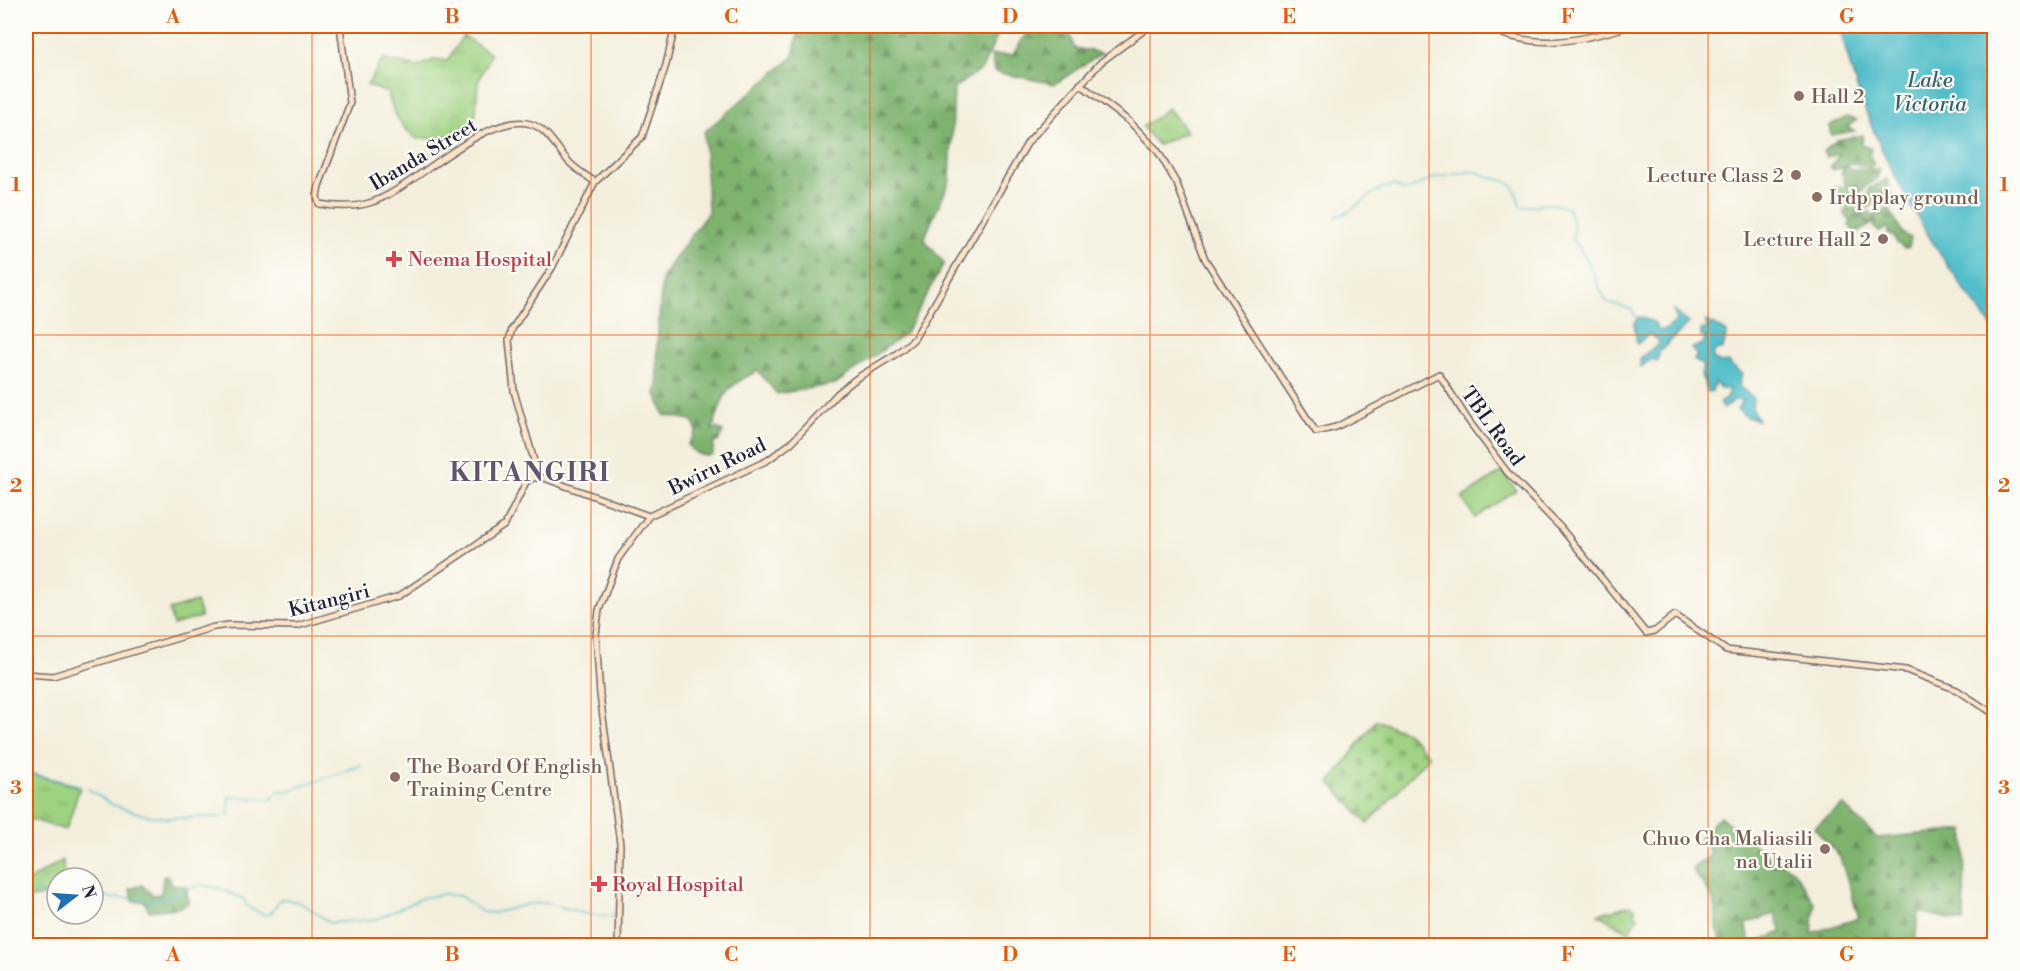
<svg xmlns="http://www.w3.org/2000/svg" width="2020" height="971" font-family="'Libre Bodoni',serif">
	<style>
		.grass { fill: url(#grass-tufts); stroke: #607a5e; stroke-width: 1.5 }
		.forest { fill: url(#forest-firs); stroke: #506a54; stroke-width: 1.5; fill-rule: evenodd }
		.cemetery { fill: url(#cemetery-stones); stroke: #607a5e; stroke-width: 1.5 }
		.park { fill: url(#park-dots); stroke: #607a5e; stroke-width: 1.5 }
		.pitch { fill: #9ed180; stroke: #607a5e; stroke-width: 1.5 }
		.water { fill: #51bec9; stroke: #3a7082; stroke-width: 1.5 }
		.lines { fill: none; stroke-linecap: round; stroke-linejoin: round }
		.stream { stroke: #51bec9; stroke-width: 1.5 }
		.secondary-casing { stroke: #6c6a73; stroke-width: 8 }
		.secondary { stroke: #fee4c6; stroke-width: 5 }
		.grid { fill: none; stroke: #e8590c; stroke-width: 1.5; stroke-opacity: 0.55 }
		.education-dot { fill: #8d6e63; stroke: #fdfcf7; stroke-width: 2 }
		.health-dot { fill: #e0444e; stroke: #fdfcf7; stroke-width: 2 }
		.labels { text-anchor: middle; stroke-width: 4.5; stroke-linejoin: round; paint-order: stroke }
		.education-label { font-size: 20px; fill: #785e54; stroke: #fdfcf7; text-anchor: start }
		.street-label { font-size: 20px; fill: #22223b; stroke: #fdfcf7 }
		.health-label { font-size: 20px; fill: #be3a42; stroke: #fdfcf7; text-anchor: start }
		.water-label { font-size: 21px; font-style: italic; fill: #356074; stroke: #fdfcf7 }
		.district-label { font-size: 26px; font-weight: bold; letter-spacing: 1.5px; fill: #63536d; stroke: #fdfcf7 }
		.neatline { fill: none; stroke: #e8590c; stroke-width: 2 }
		.grid-label { font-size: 20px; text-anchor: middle; font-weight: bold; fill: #e8590c }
	</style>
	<defs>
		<pattern id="grass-tufts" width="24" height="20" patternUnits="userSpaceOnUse" patternTransform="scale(1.5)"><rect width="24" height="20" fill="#9ed180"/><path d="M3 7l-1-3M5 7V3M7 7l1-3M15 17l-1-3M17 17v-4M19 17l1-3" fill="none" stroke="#88b370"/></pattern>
		<pattern id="forest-firs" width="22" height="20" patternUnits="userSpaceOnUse" patternTransform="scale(1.5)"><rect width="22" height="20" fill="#7eb36e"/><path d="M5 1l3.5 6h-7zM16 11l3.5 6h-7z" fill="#67915c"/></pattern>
		<pattern id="cemetery-stones" width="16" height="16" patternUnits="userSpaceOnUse" patternTransform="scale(1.5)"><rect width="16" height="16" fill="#9ed180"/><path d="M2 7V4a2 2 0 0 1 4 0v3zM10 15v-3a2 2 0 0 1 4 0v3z" fill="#88b370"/></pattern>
		<pattern id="park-dots" width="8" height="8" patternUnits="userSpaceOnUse" patternTransform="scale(1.5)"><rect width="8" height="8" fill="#9ed180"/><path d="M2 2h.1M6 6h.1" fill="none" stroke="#88b370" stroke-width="1.8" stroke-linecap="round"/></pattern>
	</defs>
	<rect width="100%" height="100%" fill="#fdfcf7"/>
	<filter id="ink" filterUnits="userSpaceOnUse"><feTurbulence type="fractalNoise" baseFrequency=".0167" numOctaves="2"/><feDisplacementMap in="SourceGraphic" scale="12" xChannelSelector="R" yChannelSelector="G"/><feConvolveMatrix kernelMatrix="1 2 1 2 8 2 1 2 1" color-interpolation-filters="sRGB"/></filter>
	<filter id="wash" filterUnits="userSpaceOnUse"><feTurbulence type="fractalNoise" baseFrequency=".008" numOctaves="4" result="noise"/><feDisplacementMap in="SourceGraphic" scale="24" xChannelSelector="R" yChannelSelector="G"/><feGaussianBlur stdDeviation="1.35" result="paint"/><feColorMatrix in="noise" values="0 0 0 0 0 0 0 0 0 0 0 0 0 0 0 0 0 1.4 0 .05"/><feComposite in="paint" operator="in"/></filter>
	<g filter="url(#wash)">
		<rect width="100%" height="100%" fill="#f4efdc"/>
		<path class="grass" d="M463,36L491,54L478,82L476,112L472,128L460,135L417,139C401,127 393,114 388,93L367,85L383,59L417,67L436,59L447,61Z
			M1168,108L1187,132L1158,145L1142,127Z
			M26,773L80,787L66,830L26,818Z
			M63,860L64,878H57V893L26,899V882Z"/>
		<path class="forest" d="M799,26H1002L982,69L954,88L950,180L924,239L944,263L905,334L835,384L777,394L758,371C720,389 726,394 712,430L717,428L723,432L718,442H714L713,455C702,458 694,453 688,445L697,431L691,420L664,415L656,394L658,386L657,345L662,277L708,212L704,132L793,57Z
			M1030,26H1068L1074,48L1102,53L1055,84L994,72L991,55H1013Z
			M1847,117L1857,120L1847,127L1855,131L1831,135L1829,126Z
			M1863,135L1862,144L1871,149L1869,155L1874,164L1870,167L1851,163L1845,166L1851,169H1880C1879,182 1871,180 1864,188C1860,193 1862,197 1855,200V196L1850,199L1857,209V214L1862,211V217H1857L1871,225L1855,233L1849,225L1851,219L1847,218L1844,212H1850L1839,204L1832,192L1836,187L1843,188L1847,184L1844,183V176L1841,173L1844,167L1833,170L1830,167L1840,154L1826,157L1823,152L1837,140Z
			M1887,179L1889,186L1881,192L1892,193V207L1880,203L1878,198L1871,207L1866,208L1869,189Z
			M1884,209L1890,210L1903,234L1910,238L1909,247L1904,248L1897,243L1894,236L1888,234L1887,227L1880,232L1874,228L1875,222L1873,224L1863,218L1864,211L1870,212L1875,221V211L1883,214Z
			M1843,805L1877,838L1965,830L1964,922L1918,912L1915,945H1720L1713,899L1692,869L1711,854L1700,837L1720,816L1763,852L1794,871L1815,903L1812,933L1859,918L1840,857L1814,827ZM1775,914L1782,932L1752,944L1745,924Z
			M167,875L171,884L187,887L188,903L178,908L149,911L144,901L133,902L130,889L142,885L153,895L161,894L163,877Z"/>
		<path class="cemetery" d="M1376,720L1408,733L1429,756L1368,824L1330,783Z"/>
		<path class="park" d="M1630,905L1636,909L1634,912L1638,917L1629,932L1598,914Z"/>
		<path class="pitch" d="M1503,471L1516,490L1475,518L1462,498Z
			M196,602L201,617L173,625L169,610Z"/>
		<path class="water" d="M1840,26H1994V330C1925,240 1864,138 1840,26Z
			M1673,310L1689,323L1660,351L1657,361L1652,359L1641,367L1640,359C1646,351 1655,350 1660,341L1649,334L1637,344L1634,323L1639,317L1654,322L1659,331L1667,329L1677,320Z
			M1706,321L1727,332L1723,349L1714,351L1713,359L1720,363L1727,362L1742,374L1739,386L1753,398L1752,408L1758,420L1747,417L1737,409L1742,401L1736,399L1724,409L1719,403L1728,398L1729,389H1721L1715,382L1712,391L1708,392L1701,375L1703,366L1694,360L1697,355L1691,349L1702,344L1706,337H1701V330L1707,329Z"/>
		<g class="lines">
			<path class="stream" d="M1336,217L1348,212L1375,192L1393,185L1404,190L1410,189L1434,178L1473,171L1509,183L1515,189L1521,207C1538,206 1553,200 1569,209L1574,227L1572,240C1589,254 1595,283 1607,302L1631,309L1637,319
				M26,772L78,785
				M88,789L113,805L144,815L168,818L222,817
				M277,791H288L362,765
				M229,816V797L273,799L275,795
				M93,892L111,898H142L154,901L200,885L219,888L244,899L247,907L265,915L271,913L280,899C301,899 313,911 329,923L377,919L422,898L444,894L460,896L482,912L494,913L528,904L547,903L591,915L615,916
				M26,894L40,892L57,900"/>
		</g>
	</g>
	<g filter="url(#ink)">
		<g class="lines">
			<defs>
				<path id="secondary" d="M340,26L350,103L319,186L317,196L319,204C336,207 352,208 369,203C414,190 484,111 531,124C548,129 558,151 570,163C577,170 587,176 595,182
					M1484,26C1532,51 1579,42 1629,26
					M1080,84L1130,122L1157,150L1177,184L1205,259L1316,432L1336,427L1439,374L1468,420L1507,472L1561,528L1646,633L1655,631L1675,615L1726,650L1906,670L1957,690L1994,714
					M537,471L514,391L509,340L512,329L552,268L595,182L642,137L666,65L675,26
					M526,482L533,478H544L649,516
					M26,674L53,676L214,627L229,625L297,626L399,596L505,525L530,474
					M618,946L620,844L600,695L596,635L599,610L618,559L649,516L768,460L791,443L838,393L857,378L896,354L914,339L1028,142L1101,62L1150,26"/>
			</defs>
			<use href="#secondary" class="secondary-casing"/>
			<use href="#secondary" class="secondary"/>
		</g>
	</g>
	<path class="grid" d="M312,26V946M591,26V946M870,26V946M1150,26V946M1429,26V946M1708,26V946M26,335H1994M26,636H1994"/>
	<g class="education-dot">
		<circle cx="1799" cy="96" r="6"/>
		<circle cx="1796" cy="175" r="6"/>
		<circle cx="1817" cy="197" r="6"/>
		<circle cx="1883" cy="239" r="6"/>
		<circle cx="395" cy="777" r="6"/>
		<circle cx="1825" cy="849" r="6"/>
	</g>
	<g class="health-dot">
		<path d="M391 250h6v6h6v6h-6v6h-6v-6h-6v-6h6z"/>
		<path d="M596 875h6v6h6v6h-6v6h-6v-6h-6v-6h6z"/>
	</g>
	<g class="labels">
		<g class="education-label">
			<text x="1811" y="103">Hall 2</text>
			<text x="1784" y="182" text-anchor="end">Lecture Class 2</text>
			<text x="1829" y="204">Irdp play ground</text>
			<text x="1871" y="246" text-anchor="end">Lecture Hall 2</text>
			<text x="407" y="773">The Board Of English<tspan x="407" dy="23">Training Centre</tspan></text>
			<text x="1813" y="845" text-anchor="end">Chuo Cha Maliasili<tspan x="1813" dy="23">na Utalii</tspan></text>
		</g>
		<g class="street-label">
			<text transform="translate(423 154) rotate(-31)" y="7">Ibanda Street</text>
			<text transform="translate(1493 426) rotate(54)" y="7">TBL Road</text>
			<text transform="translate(717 466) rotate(-26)" y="7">Bwiru Road</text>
			<text transform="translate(329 600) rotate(-14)" y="7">Kitangiri</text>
		</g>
		<g class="health-label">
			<text x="408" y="266">Neema Hospital</text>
			<text x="612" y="891">Royal Hospital</text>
		</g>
		<g class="water-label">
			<text x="1930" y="87">Lake<tspan x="1930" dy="24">Victoria</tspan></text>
		</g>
		<g class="district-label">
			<text x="530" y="481">KITANGIRI</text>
		</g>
	</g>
	<rect width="2020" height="971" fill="none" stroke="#fdfcf7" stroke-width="66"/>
	<g transform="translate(75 896) rotate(73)"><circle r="28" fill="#fdfcf7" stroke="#a5a5ac" stroke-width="1.5"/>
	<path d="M0-4.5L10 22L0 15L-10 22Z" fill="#1f6fb2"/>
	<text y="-9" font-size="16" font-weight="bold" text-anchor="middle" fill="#22223b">N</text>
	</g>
	<rect x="33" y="33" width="1954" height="905" class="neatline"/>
	<g class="grid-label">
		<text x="173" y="23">A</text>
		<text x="452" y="23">B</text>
		<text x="731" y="23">C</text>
		<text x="1010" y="23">D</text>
		<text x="1289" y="23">E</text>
		<text x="1568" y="23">F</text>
		<text x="1847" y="23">G</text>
		<text x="16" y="191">1</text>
		<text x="2004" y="191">1</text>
		<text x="16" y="492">2</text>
		<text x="2004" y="492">2</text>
		<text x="16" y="794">3</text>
		<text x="2004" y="794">3</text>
		<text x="173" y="961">A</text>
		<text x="452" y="961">B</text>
		<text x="731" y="961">C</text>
		<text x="1010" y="961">D</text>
		<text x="1289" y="961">E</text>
		<text x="1568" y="961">F</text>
		<text x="1847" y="961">G</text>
	</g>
</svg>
